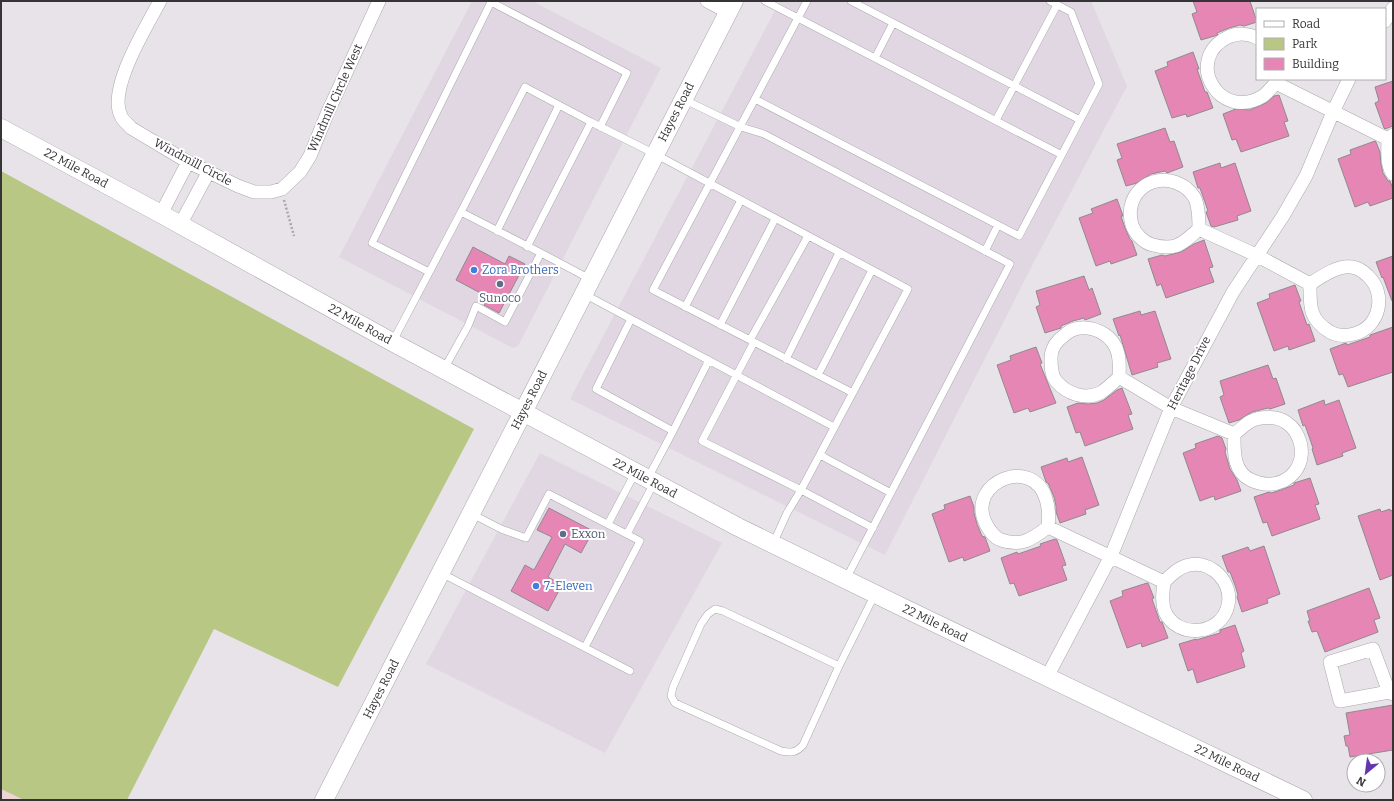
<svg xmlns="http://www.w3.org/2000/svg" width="1394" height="801" font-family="Bitter,serif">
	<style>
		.built { fill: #e0d7e2 }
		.industrial { fill: #eed3d7 }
		.green { fill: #b9c784 }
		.building { fill: #e586b4; stroke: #908a8d }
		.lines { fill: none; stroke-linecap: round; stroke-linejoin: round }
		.lane-casing { stroke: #aca8ad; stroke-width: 8 }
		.street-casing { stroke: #aca8ad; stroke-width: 14 }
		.secondary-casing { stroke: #aca8ad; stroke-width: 19 }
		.path { stroke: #aaa7ab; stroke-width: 2.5; stroke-dasharray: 2 2; stroke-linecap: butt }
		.lane { stroke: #fff; stroke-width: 7 }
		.street { stroke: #fff; stroke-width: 13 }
		.secondary { stroke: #fff; stroke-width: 18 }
		.shop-dot { fill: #3f7fe0; stroke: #fff; stroke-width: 1.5 }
		.service-dot { fill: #5c6f8a; stroke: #fff; stroke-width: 1.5 }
		.labels { text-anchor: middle; stroke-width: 4; stroke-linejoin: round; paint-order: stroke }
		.street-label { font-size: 12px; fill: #363436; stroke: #fff }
		.shop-label { font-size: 12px; fill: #366cbe; stroke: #fff; text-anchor: start }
		.service-label { font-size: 12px; fill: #4e5e75; stroke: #fff }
	</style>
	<rect width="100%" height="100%" fill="#e7e3e8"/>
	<path class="built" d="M472,1H532L661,68L518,346L513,348L339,257Z
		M780,1H1091L1127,86L1036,258L885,555L570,399Z
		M540,453L722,543L605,753L426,664Z"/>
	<path class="industrial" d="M1,789L24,800H1Z"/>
	<path class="green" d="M1,171L474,429L338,687L214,629L127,800H24L1,789Z"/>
	<path class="building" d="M1193,1H1250L1257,22L1244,26L1240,25L1229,28L1217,33L1218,35L1201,40L1192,14L1197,12Z
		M1193,52L1199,69H1197L1205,92H1207L1213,108L1187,117L1186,114L1172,118L1155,71L1168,66L1167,62Z
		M1393,81V126L1385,129L1384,128L1375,103L1379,101L1375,87Z
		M1279,95L1288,121L1284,122L1289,136L1241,152L1236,139L1232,140L1223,114L1236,109L1250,110L1266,103L1274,96Z
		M1165,128L1170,142L1174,141L1183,167L1167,173L1165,171L1151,174L1137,183L1126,186L1117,160L1122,158L1117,144Z
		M1375,141L1376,142L1380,152L1381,164L1383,173L1388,181H1390L1393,189V198L1370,206L1368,202L1355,207L1338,159L1351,154L1350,150Z
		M1220,163L1221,168L1235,163L1251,211L1237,216L1238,220L1214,227L1211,226L1206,212L1208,211L1200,188H1198L1193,172Z
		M1117,199L1122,213L1123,216H1121L1125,228L1130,239L1132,241L1137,255L1111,264L1110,261L1096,266L1079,218L1093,213L1091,209Z
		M1204,240L1213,267L1209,268L1214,282L1166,298L1161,284L1157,286L1148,259L1162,255L1165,256L1181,252L1194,244Z
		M473,247L505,264L509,256L525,264L499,313L484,305L488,297L456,280Z
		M1393,256V301H1392L1383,277L1382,278L1376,262Z
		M1084,276L1089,290L1092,288L1101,314L1085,320L1084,318L1073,321L1061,326V328L1045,333L1036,307L1040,305L1036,291Z
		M1295,285L1301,301L1299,302L1307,325L1309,324L1315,341L1289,350L1288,346L1274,351L1257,303L1270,298L1269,294Z
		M1140,311L1141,315L1155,311L1171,359L1157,363L1158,367L1132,375L1120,335L1119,336L1113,319Z
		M1393,327V372L1348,387L1343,374L1339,375L1330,349L1346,343L1347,345L1370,337V335Z
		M1036,347L1042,363L1040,364L1056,403L1030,412L1028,408L1014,413L997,365L1011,360L1010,356Z
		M1268,365L1273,379L1276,378L1285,404L1270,409L1268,408L1252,412L1239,420L1229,423L1220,397L1224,395L1220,381Z
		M1122,388L1132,414L1128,415L1133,429L1085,446L1080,432L1076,433L1067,407L1078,403L1088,404L1097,403L1104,400L1117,390Z
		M1324,400L1325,405L1339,400L1356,448L1342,453L1343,456L1317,465L1312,449L1313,448L1305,425L1303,426L1298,410Z
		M1218,436L1222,438L1226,449L1225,452L1230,469L1237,480L1241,491L1215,500L1214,496L1200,501L1183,453L1196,448L1195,444Z
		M1082,457L1099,505L1085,510L1086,514L1060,523L1056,512V506L1054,497L1048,483H1047L1046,482L1041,467L1067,458L1068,462Z
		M1310,478L1319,504L1315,505L1320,519L1272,536L1267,522L1263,523L1254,497L1269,492L1271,493L1278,491L1294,485V483Z
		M970,496L974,507V513L977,524L982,536L985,537L990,551L964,561L963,557L949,562L932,514L945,509L944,505Z
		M549,508L593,531L581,553L565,544L548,577L562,585L548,611L511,591L525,565L534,570L552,537L537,530Z
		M1380,509L1381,512L1390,509V511L1393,510V575L1380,580L1358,516Z
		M1055,539L1057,540L1066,565L1062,566L1067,580L1019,596L1014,583L1010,584L1001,558L1017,552L1018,554L1041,546L1040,544Z
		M1264,546L1280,594L1267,599L1268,603L1242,612L1237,597L1238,595L1235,585L1230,572H1228L1222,556L1248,547L1250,551Z
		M1147,583H1148L1154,598L1152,599L1160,622H1162L1168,638L1142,647L1141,643L1127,648L1110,601L1123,596L1122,591Z
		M1369,588L1380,618L1374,620L1378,632L1325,652L1317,631L1312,632L1308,621H1310L1307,611Z
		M1235,625L1244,651L1241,653L1245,667L1197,683L1193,669L1188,671L1179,644L1196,639V640L1220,633V630Z
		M1393,705V750L1350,757L1348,746H1346L1344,736L1350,735L1346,713Z"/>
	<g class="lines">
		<defs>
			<path id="lane" d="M765,1L1062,155
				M807,1L653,290L853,393
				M851,1L1080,120
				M875,58L893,23
				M683,99L741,127L764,134L1010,264L846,579
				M755,99L1019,236L1099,84L1071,12L1050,1
				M996,120L1057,5
				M461,212L525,87L591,122
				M497,231L559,105
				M527,247L591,122L655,154L908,289L801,490L787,513L773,544
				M985,251L998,225
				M429,272L372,243L491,2L627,73L600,127
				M584,294L834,427
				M685,307L741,200
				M631,319L596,389L673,431L648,478
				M720,325L775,219
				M750,340L808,236
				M393,341L461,212L541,253
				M754,342L702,441L801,490L873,528
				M786,359L839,253
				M444,369L468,326L476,306L505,322L541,253L590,279
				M818,375L872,270
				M673,431L709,360
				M820,455L891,493
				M472,514L501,529L526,538L549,494L640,541L585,647
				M608,524L635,473
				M627,534L654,483
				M441,573L630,671
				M839,666L723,611L715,609L708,614L701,624L673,687L671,696L675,703L781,751C791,753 796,753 803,745L839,666L875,594"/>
			<path id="street" d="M160,1C147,26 107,89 121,116C123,121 128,124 131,128L188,162L238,186L254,192H271L282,189L300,172L310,156L327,114L379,1
				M707,1L728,12
				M1385,21L1393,8
				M1257,38C1248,33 1237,33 1228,37C1183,59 1219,123 1263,96C1267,93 1272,87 1276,83V79
				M1276,83L1388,139
				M1393,135L1388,139C1388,150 1386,165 1393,174
				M161,214L188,162
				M180,225L208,173
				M1199,229C1182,244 1176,251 1153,245C1144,243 1135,234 1132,225C1122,191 1158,167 1186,188C1191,192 1196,198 1197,205C1199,213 1199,222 1199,229L1256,255L1310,284C1310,307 1309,319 1330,332C1337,336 1346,336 1354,334C1380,327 1387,294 1368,276C1364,272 1358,268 1352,267C1338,265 1322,276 1310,284
				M1119,377C1113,383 1107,389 1100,393C1085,400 1067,394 1056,381C1051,375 1051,366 1051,358C1051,352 1054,345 1058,341C1060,338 1064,336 1067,333C1078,325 1093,327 1104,334C1120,344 1120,361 1119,377L1171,408L1234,434C1234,451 1233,472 1251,480C1285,496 1315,463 1295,431C1291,425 1283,419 1275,418C1268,417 1259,417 1251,421C1245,424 1240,430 1234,434
				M1048,527C1032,539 1022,547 1001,540C993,537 989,530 985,522C967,482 1033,455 1046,499C1049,508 1049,518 1048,527L1164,582C1163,591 1161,602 1165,612C1178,640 1222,635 1228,605C1233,583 1212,560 1189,565C1179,567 1171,575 1164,582
				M1047,677L1111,556L1171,408L1233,292L1283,216L1306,176L1333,112L1349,79
				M1389,692L1373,649L1330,662L1340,701L1389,692L1393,694"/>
			<path id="secondary" d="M1,128L161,214L392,342L738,527L908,610L1303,800
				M324,800L734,1"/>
		</defs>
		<use href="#lane" class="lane-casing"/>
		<use href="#street" class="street-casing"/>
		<use href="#secondary" class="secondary-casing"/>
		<path class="path" d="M284,200L294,236"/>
		<use href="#lane" class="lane"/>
		<use href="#street" class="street"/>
		<use href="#secondary" class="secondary"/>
	</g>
	<g class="shop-dot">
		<circle cx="474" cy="270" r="4"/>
		<circle cx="536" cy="586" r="4"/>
	</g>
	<g class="service-dot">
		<circle cx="500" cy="284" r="4"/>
		<circle cx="563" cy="534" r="4"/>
	</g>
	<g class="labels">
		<g class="street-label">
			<text transform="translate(335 98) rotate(-66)" y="4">Windmill Circle West</text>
			<text transform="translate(676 112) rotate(-63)" y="4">Hayes Road</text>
			<text transform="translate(193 162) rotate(28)" y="4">Windmill Circle</text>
			<text transform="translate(76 168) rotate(28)" y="4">22 Mile Road</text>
			<text transform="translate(360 324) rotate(29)" y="4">22 Mile Road</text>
			<text transform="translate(1189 373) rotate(-63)" y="4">Heritage Drive</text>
			<text transform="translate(529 400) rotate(-63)" y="4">Hayes Road</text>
			<text transform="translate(645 478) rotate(28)" y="4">22 Mile Road</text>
			<text transform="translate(935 623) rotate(26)" y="4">22 Mile Road</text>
			<text transform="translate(381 689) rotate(-63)" y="4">Hayes Road</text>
			<text transform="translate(1227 763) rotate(26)" y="4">22 Mile Road</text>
		</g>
		<g class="shop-label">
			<text x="482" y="274">Zora Brothers</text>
			<text x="544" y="590">7-Eleven</text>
		</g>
		<g class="service-label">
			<text x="500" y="302">Sunoco</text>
			<text x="571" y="538" text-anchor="start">Exxon</text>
		</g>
	</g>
	<rect width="1394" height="801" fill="none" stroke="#363436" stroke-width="4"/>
	<rect x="1256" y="8" width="130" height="72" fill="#ffffff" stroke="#afaeaf"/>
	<rect x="1264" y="21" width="20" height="6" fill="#ffffff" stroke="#afaeaf"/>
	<text x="1292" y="28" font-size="12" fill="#363436">Road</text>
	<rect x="1264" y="38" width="20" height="12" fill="#b9c784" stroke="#afaeaf"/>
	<text x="1292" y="48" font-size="12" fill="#363436">Park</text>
	<rect x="1264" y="58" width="20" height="12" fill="#e586b4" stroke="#afaeaf"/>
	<text x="1292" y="68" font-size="12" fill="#363436">Building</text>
	<g transform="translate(1366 773) rotate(209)"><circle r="19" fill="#ffffff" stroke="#afaeaf"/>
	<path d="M0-3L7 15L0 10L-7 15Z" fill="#6436ae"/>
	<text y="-6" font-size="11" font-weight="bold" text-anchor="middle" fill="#363436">N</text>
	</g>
</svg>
